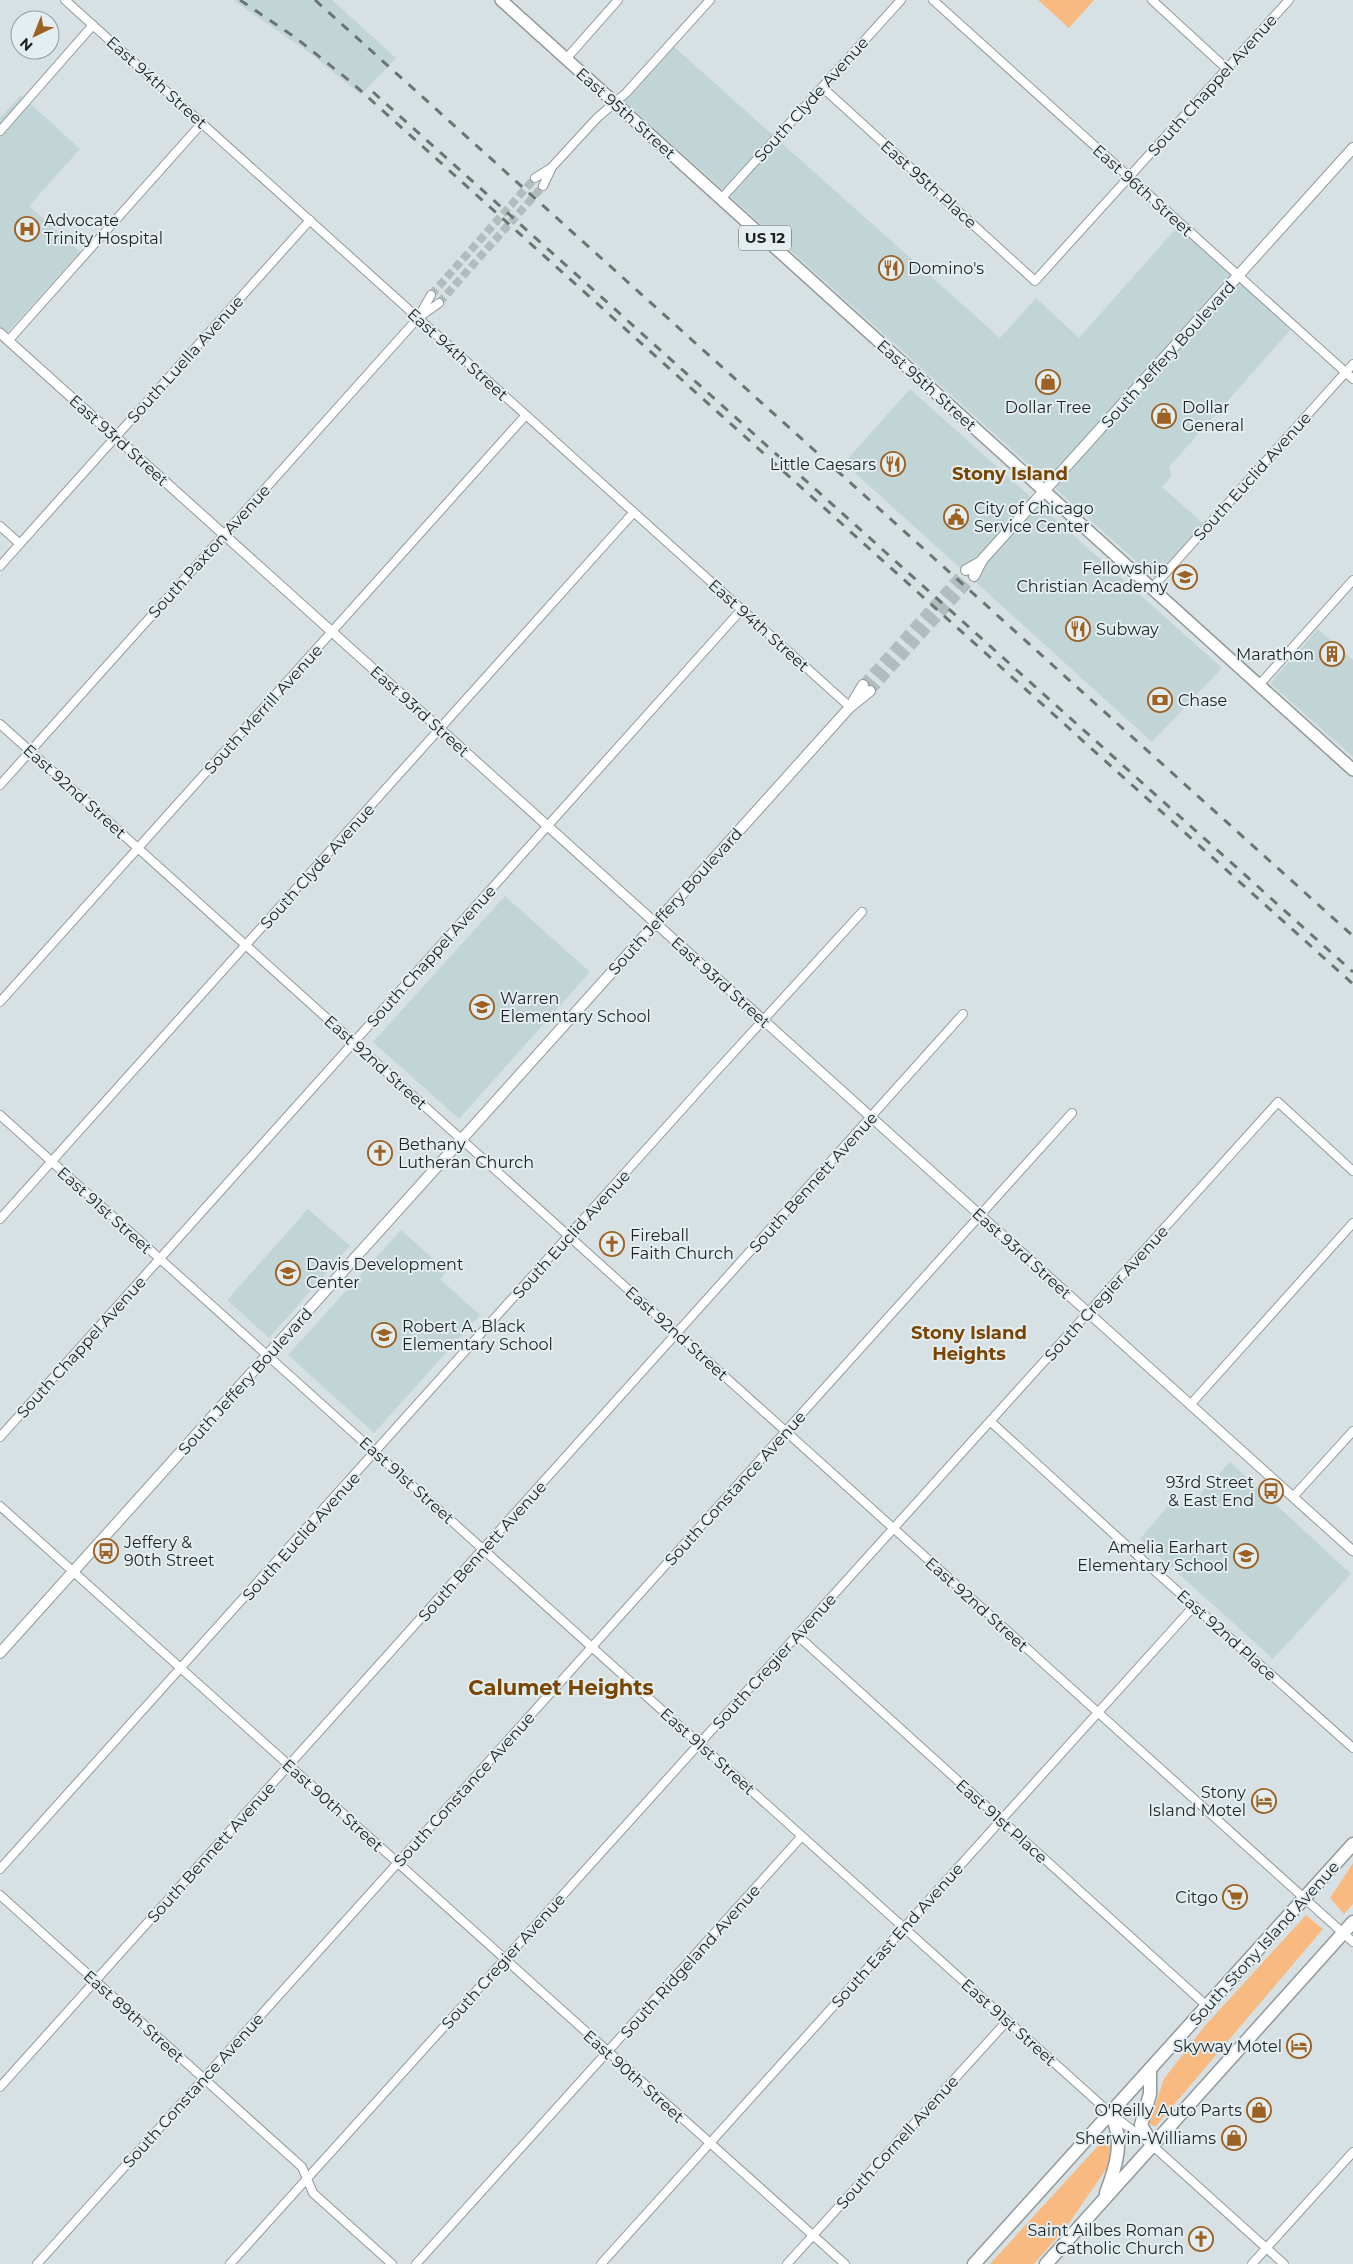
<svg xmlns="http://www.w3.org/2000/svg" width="1353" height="2264" font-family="Montserrat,sans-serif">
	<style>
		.built { fill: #c1d5d7 }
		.green { fill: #f8ba81 }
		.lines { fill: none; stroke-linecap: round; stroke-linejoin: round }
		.minor-tunnel { stroke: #b2bbbd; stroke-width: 8; stroke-dasharray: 8 4; stroke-linecap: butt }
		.secondary-tunnel { stroke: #b2bbbd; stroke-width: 10; stroke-dasharray: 10 5; stroke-linecap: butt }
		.minor-casing { stroke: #90999b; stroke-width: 10 }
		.tertiary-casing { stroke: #90999b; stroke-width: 11 }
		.secondary-casing { stroke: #90999b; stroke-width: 12 }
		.primary-casing { stroke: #90999b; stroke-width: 14 }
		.trunk-casing { stroke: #90999b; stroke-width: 15 }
		.minor { stroke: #fff; stroke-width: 8 }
		.tertiary { stroke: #fff; stroke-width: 9 }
		.secondary { stroke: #fff; stroke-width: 10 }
		.primary { stroke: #fff; stroke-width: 11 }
		.trunk { stroke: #fff; stroke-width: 12 }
		.rail { stroke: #6c7374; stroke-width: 3; stroke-dasharray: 9 9; stroke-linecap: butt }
		.labels { text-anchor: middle; stroke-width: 4; stroke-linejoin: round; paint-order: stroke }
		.shield { fill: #e4eef1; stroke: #595f61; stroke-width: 1 }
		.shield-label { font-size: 15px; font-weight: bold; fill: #1e2223 }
		.street-label { font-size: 16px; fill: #1e2223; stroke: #e4eef1 }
		.poi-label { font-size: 16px; fill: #1e2223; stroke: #e4eef1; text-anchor: start }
		.neighbourhood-label { font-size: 18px; font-weight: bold; fill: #794501; stroke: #e4eef1 }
		.district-label { font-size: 21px; font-weight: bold; fill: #794501; stroke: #e4eef1 }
	</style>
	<rect width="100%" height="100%" fill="#d7e1e3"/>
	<path class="built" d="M233,0H332L396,58L361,95L311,54Z
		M672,45L1000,338L1036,298L1079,338L1179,225L1293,327L1169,467L1172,476L1162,487L1205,525L1156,579L623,100Z
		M21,95L80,149L29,206L80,252L0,341V118Z
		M910,389L1222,668L1152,742L844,463Z
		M1318,629L1353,660V757L1270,683Z
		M505,896L590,972L459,1119L373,1042Z
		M308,1209L350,1246L269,1338L227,1300Z
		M401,1230L447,1271L440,1279L480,1315L374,1433L288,1355Z
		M1230,1462L1351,1574L1273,1659L1140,1539L1174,1499L1186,1509Z"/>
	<path class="green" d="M1038,0H1094L1069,28Z
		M1353,1863V1904L1344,1914L1330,1898Z
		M1306,1915L1323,1929L1155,2127L1149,2123L1164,2079L1203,2028Z
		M1108,2135L1115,2140L1107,2168L1067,2226L1034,2264H990Z"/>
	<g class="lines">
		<path class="minor-tunnel" d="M431,295L535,178
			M439,303L543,186"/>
		<path class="secondary-tunnel" d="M863,685L966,570
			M870,691L974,576"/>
		<defs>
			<path id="minor" d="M65,0L850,707
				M933,0L1353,379
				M1152,0L1227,69
				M566,59L618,0
				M822,87L1035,281L1289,0
				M0,131L93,25
				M535,178L551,168
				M543,186L552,167L597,118L626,93L710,0
				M721,199L901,0
				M419,316L431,295
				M8,341L202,123
				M0,526L20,544
				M0,566L310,220
				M1152,588L1353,364
				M1259,685L1353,580
				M0,724L1353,1942
				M0,785L418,318L439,303
				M0,1002L526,415
				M0,1115L1110,2113L1153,2146L1284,2264
				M0,1219L634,512
				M1190,1405L1353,1223
				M990,1421L1127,1546L1353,1748
				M0,1437L742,609
				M1293,1497L1353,1431
				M0,1506L845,2264
				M797,1635L1207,2006
				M0,1869L712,1076L862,912
				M0,1895L302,2167L313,2193L392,2264
				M0,2087L963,1014
				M37,2264L1072,1113
				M230,2264L1278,1102L1353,1171
				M416,2264L802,1836
				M601,2264L1194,1606
				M787,2264L1007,2021
				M1252,2264L1353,2152"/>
			<path id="tertiary" d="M0,333L1353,1551"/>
			<path id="secondary" d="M966,570L982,561
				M974,576L982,560L1353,148
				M853,702L863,685
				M0,1653L850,707L870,691"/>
			<path id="primary" d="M501,0L1353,770"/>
			<path id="trunk" d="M1150,2069V2094L1141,2125L1153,2146
				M1106,2193C1116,2167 1125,2139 1110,2113
				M974,2264L1353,1844
				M1046,2264L1353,1922"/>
		</defs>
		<use href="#minor" class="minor-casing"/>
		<use href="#tertiary" class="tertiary-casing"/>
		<use href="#secondary" class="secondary-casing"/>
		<use href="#primary" class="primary-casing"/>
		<use href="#trunk" class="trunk-casing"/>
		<use href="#minor" class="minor"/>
		<use href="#tertiary" class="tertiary"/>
		<use href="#secondary" class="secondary"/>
		<use href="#primary" class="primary"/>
		<use href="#trunk" class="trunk"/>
		<path class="rail" d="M240,0L296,38L351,82L1353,984
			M315,0L1353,936
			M373,92L1353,972"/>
	</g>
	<defs>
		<symbol id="hospital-ring" viewBox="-11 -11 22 22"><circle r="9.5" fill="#e4eef1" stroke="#9d6223" stroke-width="1.5"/><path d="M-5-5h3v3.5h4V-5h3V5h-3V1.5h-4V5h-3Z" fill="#9d6223"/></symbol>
		<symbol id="restaurant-ring" viewBox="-11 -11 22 22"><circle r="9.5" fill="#e4eef1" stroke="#9d6223" stroke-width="1.5"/><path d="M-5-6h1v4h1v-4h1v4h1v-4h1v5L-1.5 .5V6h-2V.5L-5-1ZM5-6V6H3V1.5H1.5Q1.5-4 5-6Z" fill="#9d6223"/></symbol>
		<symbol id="shop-ring" viewBox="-11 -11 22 22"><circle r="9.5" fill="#e4eef1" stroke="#9d6223" stroke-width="1.5"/><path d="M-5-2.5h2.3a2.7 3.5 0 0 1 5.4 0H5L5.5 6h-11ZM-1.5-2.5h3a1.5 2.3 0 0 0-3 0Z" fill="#9d6223"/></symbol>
		<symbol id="civic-ring" viewBox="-11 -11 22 22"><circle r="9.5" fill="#e4eef1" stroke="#9d6223" stroke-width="1.5"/><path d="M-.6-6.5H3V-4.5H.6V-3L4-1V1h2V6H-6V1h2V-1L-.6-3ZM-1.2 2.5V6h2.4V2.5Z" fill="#9d6223"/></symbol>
		<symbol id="school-ring" viewBox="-11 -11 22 22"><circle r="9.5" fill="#e4eef1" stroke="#9d6223" stroke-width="1.5"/><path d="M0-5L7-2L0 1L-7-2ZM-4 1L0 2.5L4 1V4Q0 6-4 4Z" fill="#9d6223"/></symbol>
		<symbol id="building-ring" viewBox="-11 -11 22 22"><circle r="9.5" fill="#e4eef1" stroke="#9d6223" stroke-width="1.5"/><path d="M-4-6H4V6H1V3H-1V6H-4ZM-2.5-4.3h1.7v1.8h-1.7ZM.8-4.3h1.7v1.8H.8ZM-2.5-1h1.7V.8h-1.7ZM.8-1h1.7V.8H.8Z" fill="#9d6223"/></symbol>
		<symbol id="bank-ring" viewBox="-11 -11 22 22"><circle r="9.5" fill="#e4eef1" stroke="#9d6223" stroke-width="1.5"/><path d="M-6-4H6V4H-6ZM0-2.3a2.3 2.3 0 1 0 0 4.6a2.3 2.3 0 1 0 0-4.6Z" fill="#9d6223"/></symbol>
		<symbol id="church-ring" viewBox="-11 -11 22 22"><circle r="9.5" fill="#e4eef1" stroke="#9d6223" stroke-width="1.5"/><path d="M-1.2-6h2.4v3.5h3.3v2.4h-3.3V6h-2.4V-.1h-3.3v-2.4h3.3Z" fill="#9d6223"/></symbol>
		<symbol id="bus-ring" viewBox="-11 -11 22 22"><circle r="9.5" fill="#e4eef1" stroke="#9d6223" stroke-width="1.5"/><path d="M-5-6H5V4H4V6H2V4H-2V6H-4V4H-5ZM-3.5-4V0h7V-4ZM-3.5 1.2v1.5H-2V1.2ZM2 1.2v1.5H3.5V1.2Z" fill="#9d6223"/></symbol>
		<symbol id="hotel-ring" viewBox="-11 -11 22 22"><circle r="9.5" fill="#e4eef1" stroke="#9d6223" stroke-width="1.5"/><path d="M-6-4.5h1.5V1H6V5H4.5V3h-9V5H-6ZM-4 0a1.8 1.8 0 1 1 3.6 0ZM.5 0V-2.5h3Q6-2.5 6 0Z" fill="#9d6223"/></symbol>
		<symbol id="supermarket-ring" viewBox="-11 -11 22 22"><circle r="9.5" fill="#e4eef1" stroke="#9d6223" stroke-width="1.5"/><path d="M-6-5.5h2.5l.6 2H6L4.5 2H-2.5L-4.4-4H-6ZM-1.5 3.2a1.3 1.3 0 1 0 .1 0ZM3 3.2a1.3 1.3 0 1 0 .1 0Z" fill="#9d6223"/></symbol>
	</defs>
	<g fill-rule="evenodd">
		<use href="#hospital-ring" x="13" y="215" width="28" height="28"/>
		<use href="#restaurant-ring" x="877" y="254" width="28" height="28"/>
		<use href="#shop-ring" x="1034" y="368" width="28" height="28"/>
		<use href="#shop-ring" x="1150" y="402" width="28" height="28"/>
		<use href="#restaurant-ring" x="879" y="450" width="28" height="28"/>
		<use href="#civic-ring" x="942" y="503" width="28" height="28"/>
		<use href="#school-ring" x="1171" y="563" width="28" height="28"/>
		<use href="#restaurant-ring" x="1064" y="615" width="28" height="28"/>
		<use href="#building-ring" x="1318" y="640" width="28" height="28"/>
		<use href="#bank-ring" x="1146" y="686" width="28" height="28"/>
		<use href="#school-ring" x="468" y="993" width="28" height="28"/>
		<use href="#church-ring" x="366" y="1139" width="28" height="28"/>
		<use href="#church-ring" x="598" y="1230" width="28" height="28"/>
		<use href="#school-ring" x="274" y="1259" width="28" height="28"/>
		<use href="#school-ring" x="370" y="1321" width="28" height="28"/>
		<use href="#bus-ring" x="1257" y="1477" width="28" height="28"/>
		<use href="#bus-ring" x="92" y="1537" width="28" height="28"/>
		<use href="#school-ring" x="1232" y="1542" width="28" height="28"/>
		<use href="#hotel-ring" x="1250" y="1787" width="28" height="28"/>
		<use href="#supermarket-ring" x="1221" y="1883" width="28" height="28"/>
		<use href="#hotel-ring" x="1285" y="2032" width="28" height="28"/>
		<use href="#shop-ring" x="1245" y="2096" width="28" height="28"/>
		<use href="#shop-ring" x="1220" y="2124" width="28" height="28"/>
		<use href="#church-ring" x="1187" y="2225" width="28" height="28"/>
	</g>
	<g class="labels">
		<rect class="shield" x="739" y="225.5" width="52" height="25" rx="4"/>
		<g class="shield-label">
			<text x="765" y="243">US 12</text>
		</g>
		<g class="street-label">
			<text transform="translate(157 82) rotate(42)" y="6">East 94th Street</text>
			<text transform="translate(1212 85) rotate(-48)" y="6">South Chappel Avenue</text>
			<text transform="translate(811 99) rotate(-48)" y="6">South Clyde Avenue</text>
			<text transform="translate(626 113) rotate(42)" y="6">East 95th Street</text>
			<text transform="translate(929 184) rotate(42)" y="6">East 95th Place</text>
			<text transform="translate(1143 190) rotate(42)" y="6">East 96th Street</text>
			<text transform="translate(458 354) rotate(42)" y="6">East 94th Street</text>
			<text transform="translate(1168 354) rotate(-48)" y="6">South Jeffery Boulevard</text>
			<text transform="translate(185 359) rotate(-48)" y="6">South Luella Avenue</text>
			<text transform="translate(927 385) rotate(42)" y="6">East 95th Street</text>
			<text transform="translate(119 440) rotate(42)" y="6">East 93rd Street</text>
			<text transform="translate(1252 476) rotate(-48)" y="6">South Euclid Avenue</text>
			<text transform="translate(209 551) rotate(-48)" y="6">South Paxton Avenue</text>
			<text transform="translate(759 625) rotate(42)" y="6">East 94th Street</text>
			<text transform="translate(263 709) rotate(-48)" y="6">South Merrill Avenue</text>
			<text transform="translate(420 711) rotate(42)" y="6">East 93rd Street</text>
			<text transform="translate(75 791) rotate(42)" y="6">East 92nd Street</text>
			<text transform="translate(317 866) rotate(-48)" y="6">South Clyde Avenue</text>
			<text transform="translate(675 901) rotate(-48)" y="6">South Jeffery Boulevard</text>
			<text transform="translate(431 956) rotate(-48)" y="6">South Chappel Avenue</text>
			<text transform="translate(721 982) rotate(42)" y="6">East 93rd Street</text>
			<text transform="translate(376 1062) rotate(42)" y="6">East 92nd Street</text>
			<text transform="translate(813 1182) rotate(-48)" y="6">South Bennett Avenue</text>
			<text transform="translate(105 1210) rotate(42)" y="6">East 91st Street</text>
			<text transform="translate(571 1234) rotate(-48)" y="6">South Euclid Avenue</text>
			<text transform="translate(1022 1253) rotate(42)" y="6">East 93rd Street</text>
			<text transform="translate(1106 1293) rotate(-48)" y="6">South Cregier Avenue</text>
			<text transform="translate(677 1333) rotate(42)" y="6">East 92nd Street</text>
			<text transform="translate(81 1347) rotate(-48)" y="6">South Chappel Avenue</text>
			<text transform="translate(245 1381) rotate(-48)" y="6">South Jeffery Boulevard</text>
			<text transform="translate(407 1480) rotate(42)" y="6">East 91st Street</text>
			<text transform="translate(735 1488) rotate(-48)" y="6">South Constance Avenue</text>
			<text transform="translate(301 1536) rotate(-48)" y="6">South Euclid Avenue</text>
			<text transform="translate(482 1551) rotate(-48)" y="6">South Bennett Avenue</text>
			<text transform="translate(977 1604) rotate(42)" y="6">East 92nd Street</text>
			<text transform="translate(1227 1635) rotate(42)" y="6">East 92nd Place</text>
			<text transform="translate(774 1661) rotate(-48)" y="6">South Cregier Avenue</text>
			<text transform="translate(708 1751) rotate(42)" y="6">East 91st Street</text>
			<text transform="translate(464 1789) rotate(-48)" y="6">South Constance Avenue</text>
			<text transform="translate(333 1805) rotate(42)" y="6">East 90th Street</text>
			<text transform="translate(1002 1821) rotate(42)" y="6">East 91st Place</text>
			<text transform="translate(211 1852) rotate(-48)" y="6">South Bennett Avenue</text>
			<text transform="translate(897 1935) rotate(-48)" y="6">South East End Avenue</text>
			<text transform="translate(1264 1943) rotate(-48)" y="6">South Stony Island Avenue</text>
			<text transform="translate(503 1961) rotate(-48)" y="6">South Cregier Avenue</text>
			<text transform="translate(690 1961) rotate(-48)" y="6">South Ridgeland Avenue</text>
			<text transform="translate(134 2016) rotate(42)" y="6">East 89th Street</text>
			<text transform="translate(1009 2022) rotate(42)" y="6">East 91st Street</text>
			<text transform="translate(634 2076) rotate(42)" y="6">East 90th Street</text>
			<text transform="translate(193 2090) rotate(-48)" y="6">South Constance Avenue</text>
			<text transform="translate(897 2142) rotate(-48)" y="6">South Cornell Avenue</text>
		</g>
		<g class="poi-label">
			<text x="44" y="226">Advocate<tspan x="44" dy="18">Trinity Hospital</tspan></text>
			<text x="908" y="274">Domino's</text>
			<text x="1048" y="413" text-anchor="middle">Dollar Tree</text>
			<text x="1182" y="413">Dollar<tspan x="1182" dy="18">General</tspan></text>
			<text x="876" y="470" text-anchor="end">Little Caesars</text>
			<text x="974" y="514">City of Chicago<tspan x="974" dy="18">Service Center</tspan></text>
			<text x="1168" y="574" text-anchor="end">Fellowship<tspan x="1168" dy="18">Christian Academy</tspan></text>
			<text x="1096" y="635">Subway</text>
			<text x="1314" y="660" text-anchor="end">Marathon</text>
			<text x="1178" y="706">Chase</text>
			<text x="500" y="1004">Warren<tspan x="500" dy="18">Elementary School</tspan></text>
			<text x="398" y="1150">Bethany<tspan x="398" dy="18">Lutheran Church</tspan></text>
			<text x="630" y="1241">Fireball<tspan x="630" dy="18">Faith Church</tspan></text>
			<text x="306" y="1270">Davis Development<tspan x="306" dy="18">Center</tspan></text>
			<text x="402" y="1332">Robert A. Black<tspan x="402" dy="18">Elementary School</tspan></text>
			<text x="1254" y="1488" text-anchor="end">93rd Street<tspan x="1254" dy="18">&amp; East End</tspan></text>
			<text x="124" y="1548">Jeffery &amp;<tspan x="124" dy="18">90th Street</tspan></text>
			<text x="1228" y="1553" text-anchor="end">Amelia Earhart<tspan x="1228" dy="18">Elementary School</tspan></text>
			<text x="1246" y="1798" text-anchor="end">Stony<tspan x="1246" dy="18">Island Motel</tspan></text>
			<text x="1218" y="1903" text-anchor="end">Citgo</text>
			<text x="1282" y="2052" text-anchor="end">Skyway Motel</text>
			<text x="1242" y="2116" text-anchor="end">O'Reilly Auto Parts</text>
			<text x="1216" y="2144" text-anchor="end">Sherwin-Williams</text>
			<text x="1184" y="2236" text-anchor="end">Saint Ailbes Roman<tspan x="1184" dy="18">Catholic Church</tspan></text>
		</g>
		<g class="neighbourhood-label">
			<text x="1010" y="480">Stony Island</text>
			<text x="969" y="1339">Stony Island<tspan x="969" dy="21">Heights</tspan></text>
		</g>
		<g class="district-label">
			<text x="561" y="1695">Calumet Heights</text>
		</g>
	</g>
	<g transform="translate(35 35) rotate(223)"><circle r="24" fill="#e4eef1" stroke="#959c9f"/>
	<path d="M0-4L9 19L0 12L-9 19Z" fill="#9d6223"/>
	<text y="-8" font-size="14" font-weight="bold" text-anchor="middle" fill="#1e2223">N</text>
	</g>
</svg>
